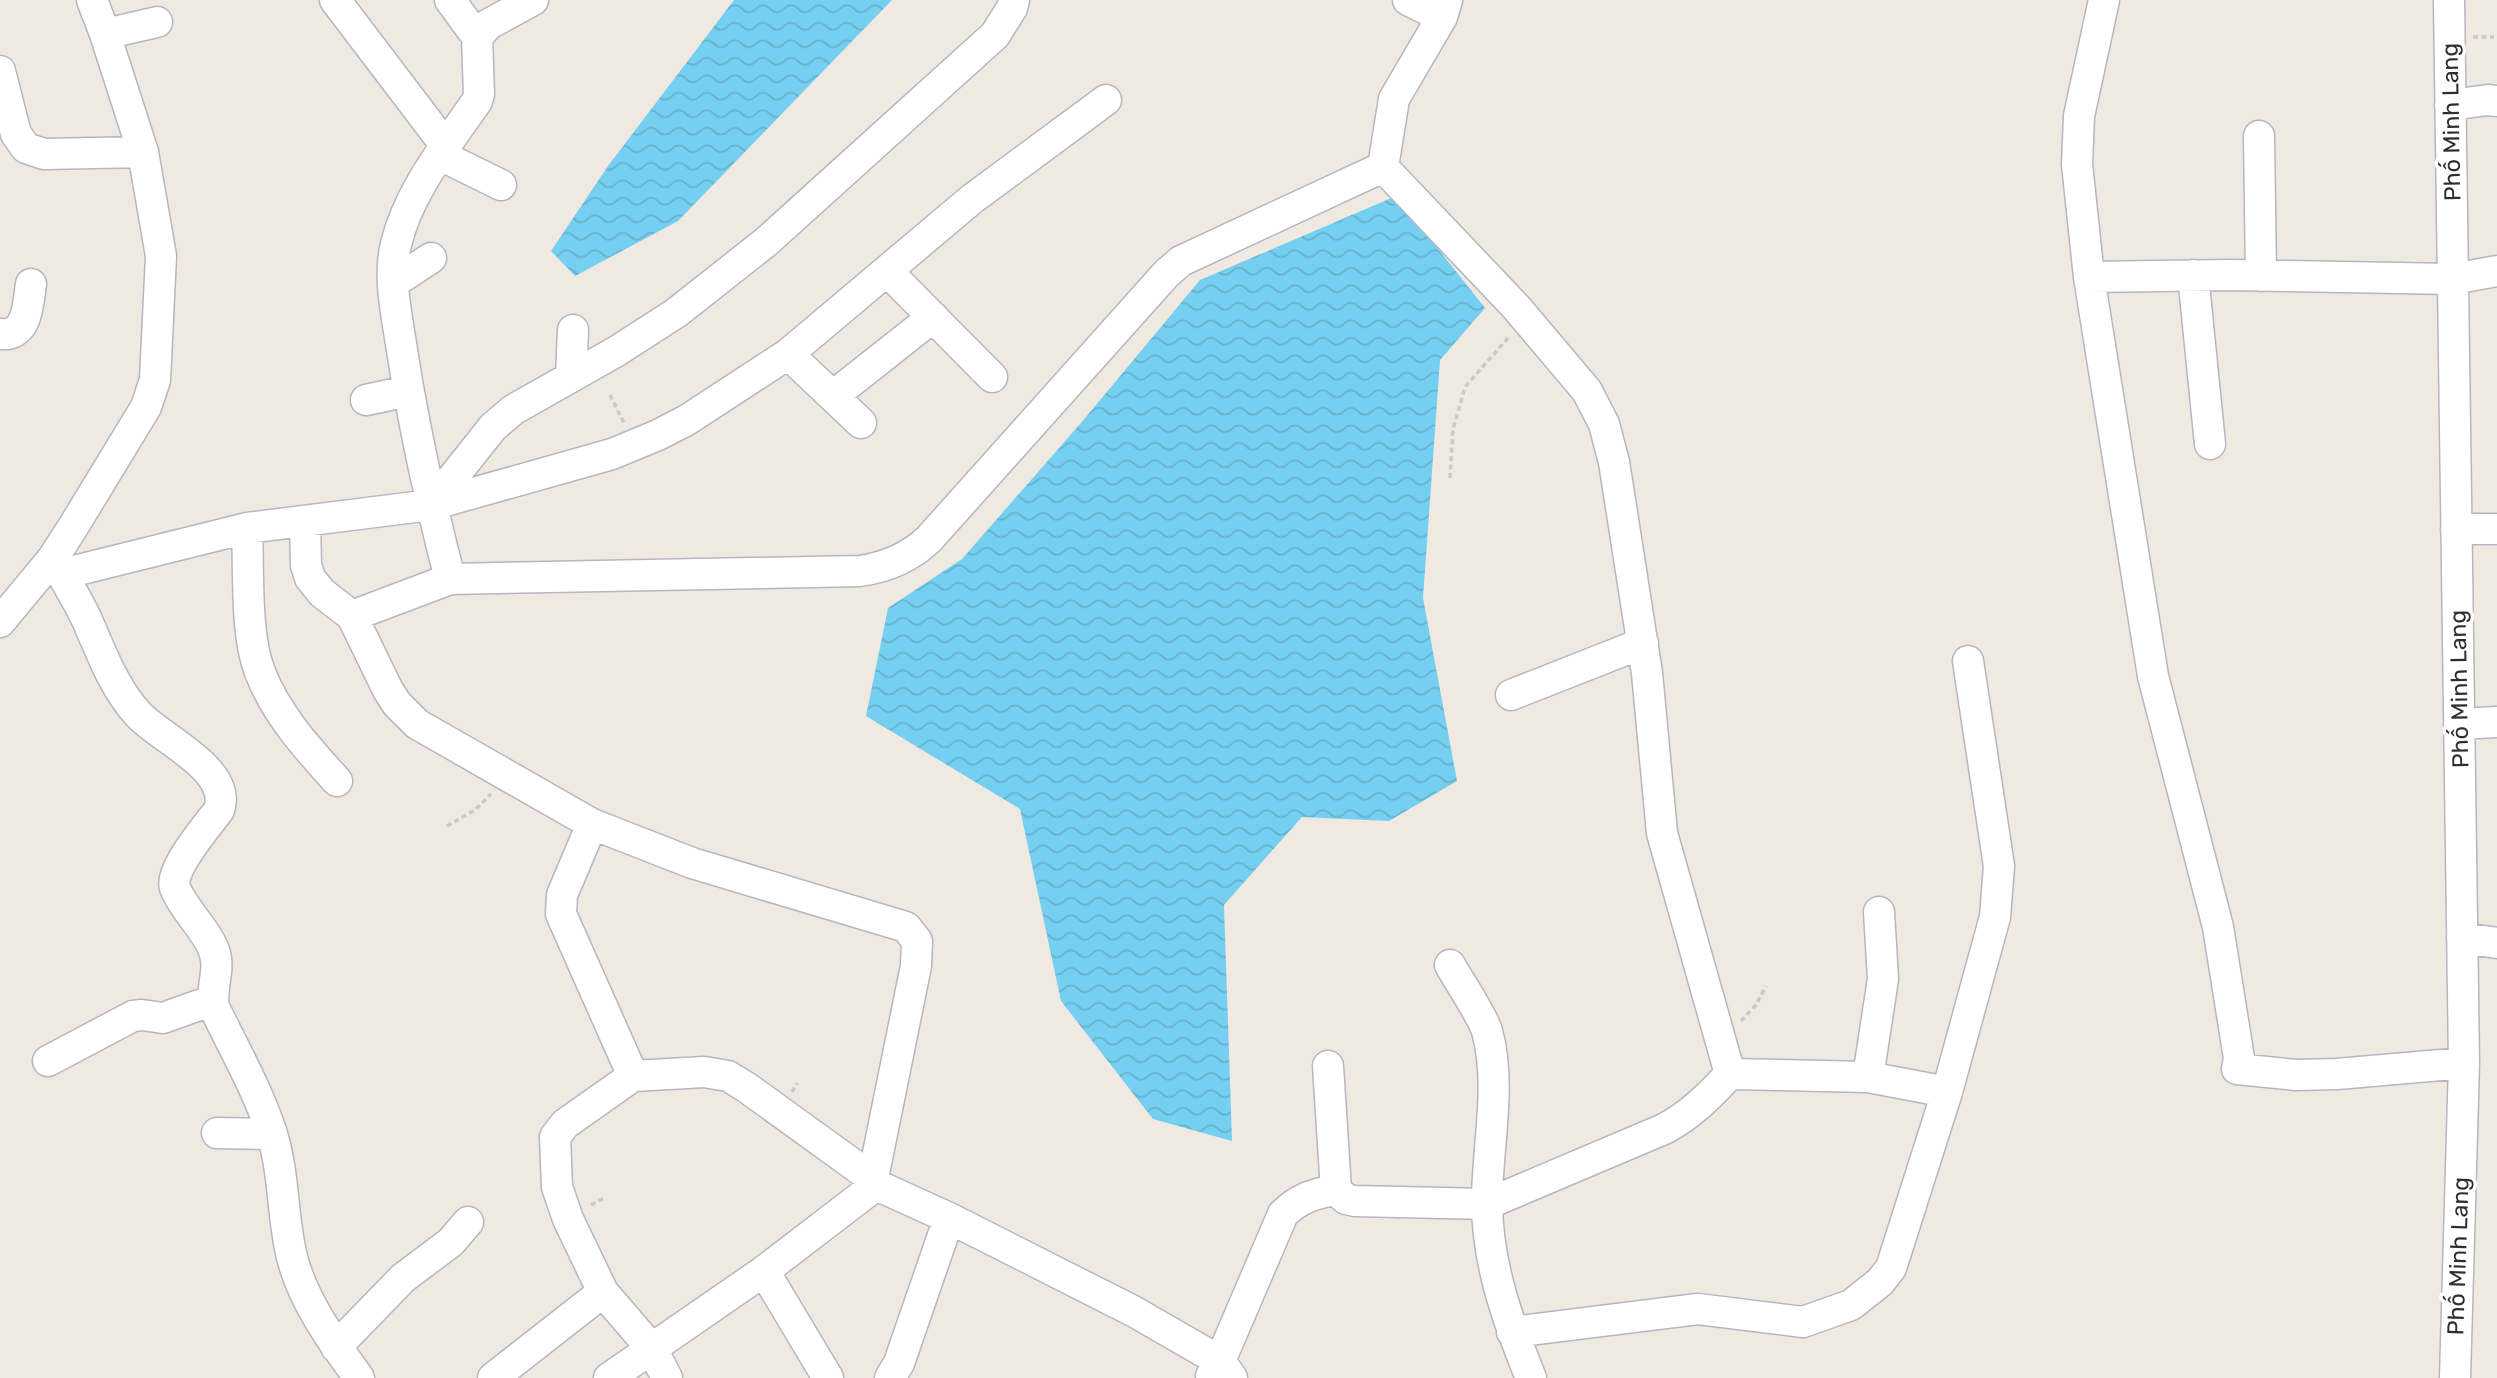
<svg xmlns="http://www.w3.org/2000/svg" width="2497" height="1378" font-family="Rubik,sans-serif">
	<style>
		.water { fill: url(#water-waves) }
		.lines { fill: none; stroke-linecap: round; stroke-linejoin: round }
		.minor-casing { stroke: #b4b7c1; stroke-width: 33 }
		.path { stroke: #c9c9c9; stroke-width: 3.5; stroke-dasharray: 5 3.5; stroke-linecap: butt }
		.minor { stroke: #fff; stroke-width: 30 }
		.labels { text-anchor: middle; stroke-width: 7; stroke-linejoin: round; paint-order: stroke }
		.street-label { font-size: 23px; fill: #2e2e2e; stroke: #fff }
	</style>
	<defs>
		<pattern id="water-waves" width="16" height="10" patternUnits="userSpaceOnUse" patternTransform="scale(1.75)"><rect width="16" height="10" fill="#75cff0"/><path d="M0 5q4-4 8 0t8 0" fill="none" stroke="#66b2ce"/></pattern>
	</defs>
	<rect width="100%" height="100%" fill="#efe9e1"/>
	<path class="water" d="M734,0H892L678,221L575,276L551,251L608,166Z
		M1396,196L1485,308L1440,360L1423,598L1457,781L1389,821L1302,817L1224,905L1232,1141L1153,1119L1061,1001L1020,809L866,716L888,608L962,559L1086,417L1200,280Z"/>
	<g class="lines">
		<defs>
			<path id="minor" d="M335,0L446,146
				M450,0L477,37L479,94L477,101C447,145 409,190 396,244C388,276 396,311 401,344C413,423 430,501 450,579
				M1408,0L1442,17
				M2104,0L2079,116L2077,164L2089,277L2153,676L2218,927L2239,1058L2237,1069L2296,1075L2337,1074L2464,1063
				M2449,0L2464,1063L2455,1378
				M105,34L157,22
				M477,37L489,24L533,0
				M0,71L16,134L26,148L44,154L143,152
				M2450,105L2488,100L2497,101
				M2259,136L2261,276
				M440,155L501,185
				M1383,167L1516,307L1587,391L1604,424L1614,462L1647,673L1662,833L1730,1074
				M1383,167L1394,99L1442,17L1447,0
				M887,271L992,377
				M2193,275L2210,444
				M2089,277L2229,275L2453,279L2497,271
				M393,283L431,258
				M0,334C28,337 28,304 31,284
				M788,354L861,423
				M571,377L573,330
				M833,396L933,317
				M366,400L408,391
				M431,505L493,427L513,410L617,351L676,313L766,242L995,35L1012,8L1014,0
				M305,522L306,565L310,578L322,593L352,616L388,690L397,704L417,724L592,824L692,863L906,927L917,941L916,966L872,1183L867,1192L764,1271L609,1378
				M247,528C249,571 245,634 260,672C276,714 307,748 337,781
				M2456,529H2497
				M53,559C65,579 77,599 87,620C101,652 114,688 138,714C160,739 233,769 219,810C208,825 168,871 175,888C184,910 204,927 213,948C222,968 210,987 214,1007C234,1049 258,1090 272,1134C285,1176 282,1222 293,1261C305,1304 333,1342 359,1378
				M62,574L247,528L431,505L612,454L658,435L687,420L788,354L972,199L1106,100
				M352,616L450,579L860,571C887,567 909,558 929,539L1167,273L1181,261L1383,167
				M0,622L53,558L73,527L146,407L155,380L161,256L143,152L105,34L92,0
				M1511,695L1643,643
				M2459,724L2497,722
				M592,824L562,895L561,914L633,1076
				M2462,938L2497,943
				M1450,965C1460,983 1481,1013 1487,1031C1502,1086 1487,1146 1487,1202C1487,1263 1508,1322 1531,1378
				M48,1061L133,1016L142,1015L163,1018L213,1000
				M1328,1066L1336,1190L1346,1199L1355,1201L1487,1204L1664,1129C1691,1115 1709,1096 1730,1074L1868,1077L1947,1092
				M1868,1077L1883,979L1879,912
				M217,1133L272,1134
				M764,1271L828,1378
				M1512,1332L1698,1309L1803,1322L1851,1305L1880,1282L1891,1268L1947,1092L1995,917L1999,866L1968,661
				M336,1347L403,1278L451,1242L468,1222
				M1211,1376L1220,1361L1283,1214C1298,1199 1315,1193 1336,1190
				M493,1378L603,1292
				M667,1378L652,1349L603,1292L568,1219L557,1187L555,1137L565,1124L633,1076L704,1072L728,1076L746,1087L865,1173L872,1183L949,1218L1133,1311L1220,1361L1232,1378
				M890,1378L899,1363L949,1218"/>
		</defs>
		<use href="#minor" class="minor-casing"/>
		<path class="path" d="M2473,37H2494
			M610,395L624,423
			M1450,478L1453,429L1465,387L1508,338
			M447,826L475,810L491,794
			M1741,1021L1756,1005L1766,986
			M792,1092L797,1083
			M591,1205L606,1197"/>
		<use href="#minor" class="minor"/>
	</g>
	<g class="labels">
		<g class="street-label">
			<text transform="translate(2451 122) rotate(-91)" y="8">Phố Minh Lang</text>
			<text transform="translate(2459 689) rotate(-91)" y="8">Phố Minh Lang</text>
			<text transform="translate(2458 1256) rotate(-88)" y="8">Phố Minh Lang</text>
		</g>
	</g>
</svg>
